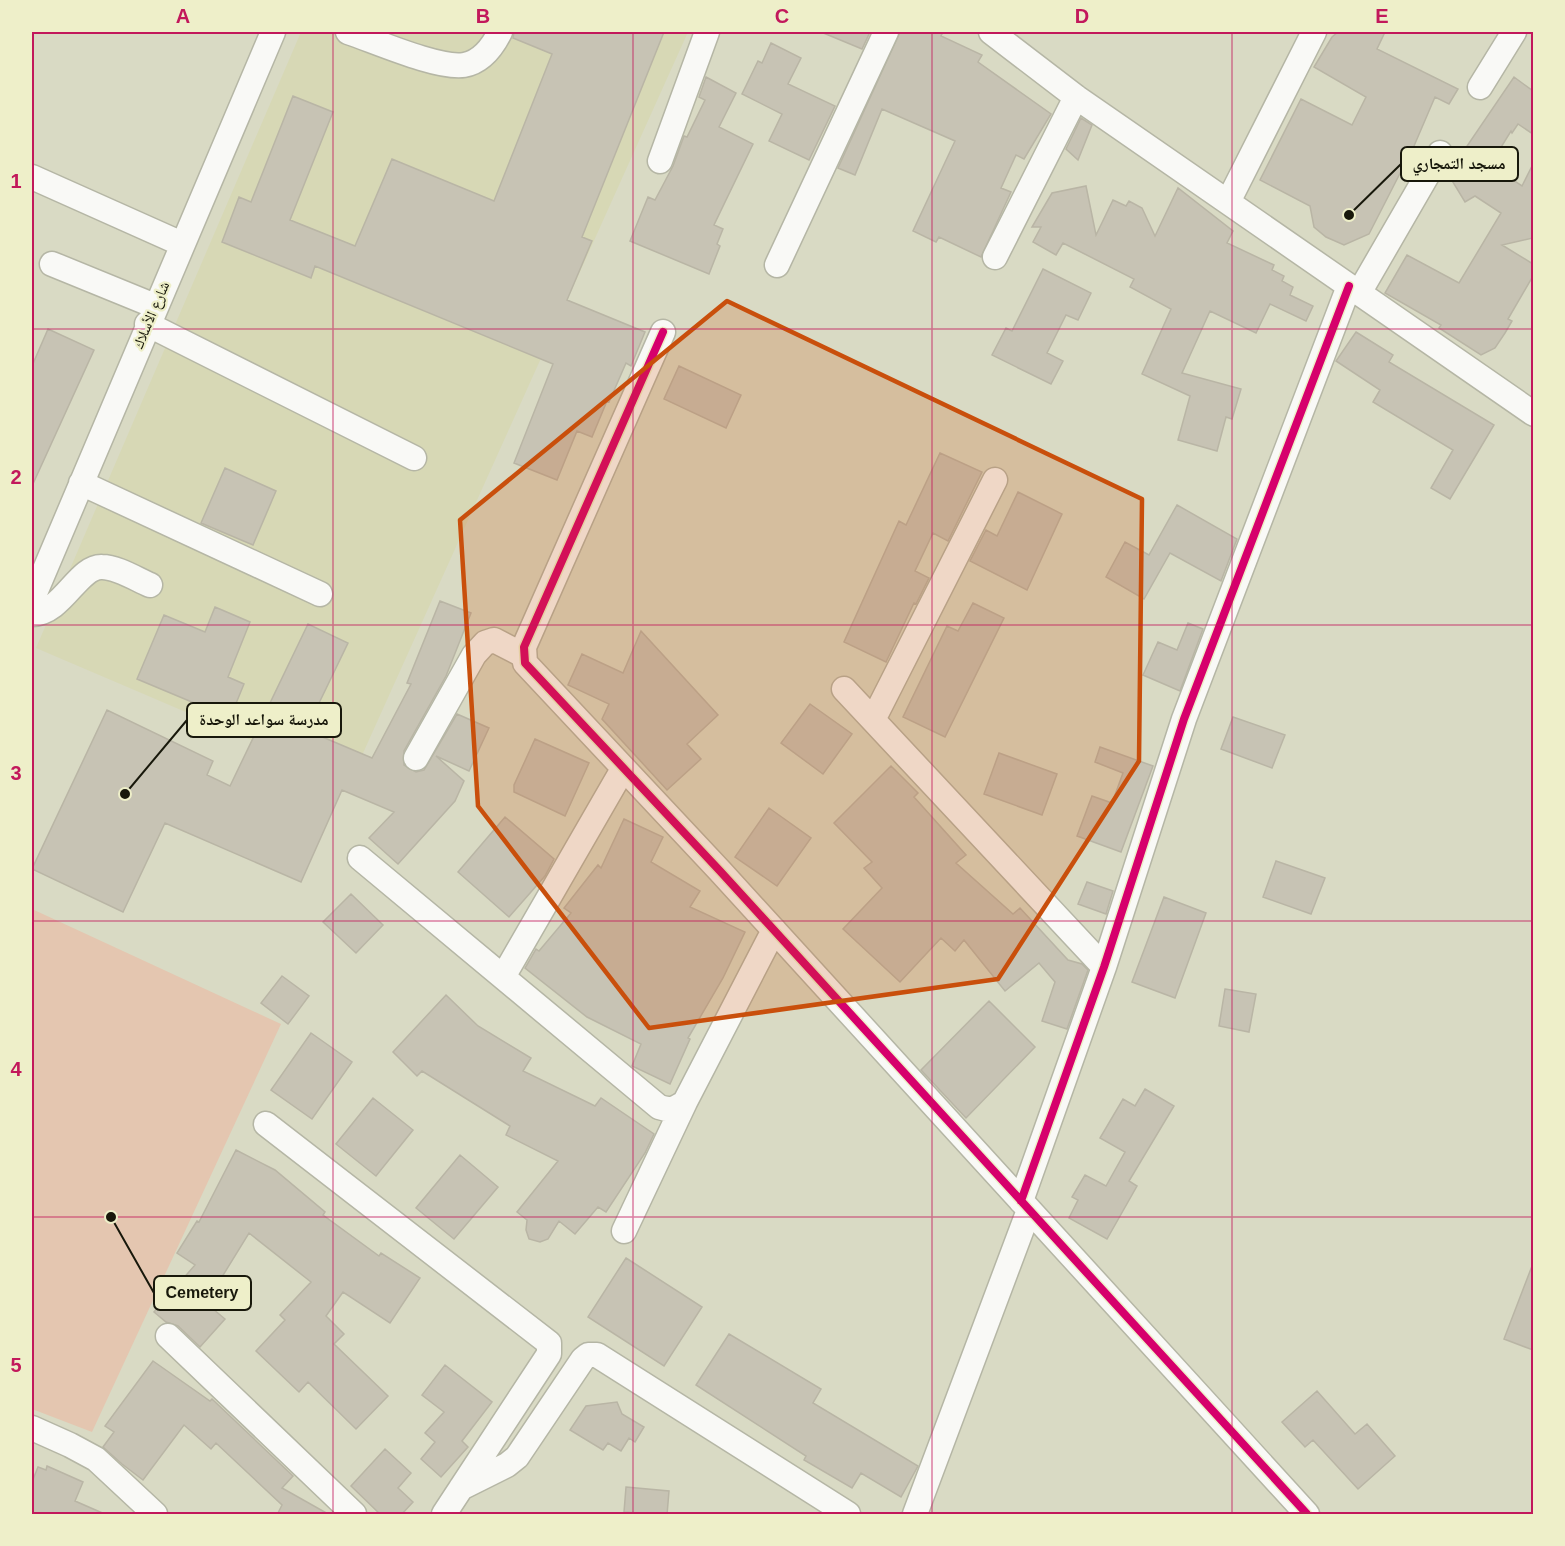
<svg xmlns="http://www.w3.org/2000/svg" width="1565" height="1546" font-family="Helvetica,'Noto Naskh Arabic',sans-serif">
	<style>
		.built { fill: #d7d8b5 }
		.green { fill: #e4c6b0 }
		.building { fill: #c7c3b4; stroke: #b9b5a5; stroke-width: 1.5 }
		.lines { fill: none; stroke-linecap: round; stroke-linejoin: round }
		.minor-casing { stroke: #b5b6a5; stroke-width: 27 }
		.minor { stroke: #f9f9f6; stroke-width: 24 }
		.cycleway-casing { stroke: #eeefc9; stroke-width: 11 }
		.cycleway { stroke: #d6006c; stroke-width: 8 }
		.marked { fill: #c94f0c; fill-opacity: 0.2; stroke: #c94f0c; stroke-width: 4.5; stroke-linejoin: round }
		.grid { fill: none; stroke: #c2185b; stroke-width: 1.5; stroke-opacity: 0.55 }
		.labels { text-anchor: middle; stroke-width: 4.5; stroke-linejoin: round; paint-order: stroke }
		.street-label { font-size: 15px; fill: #18180b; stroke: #eeefc9 }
		.leader { fill: none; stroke: #18180b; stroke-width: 2 }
		.callout-dot { fill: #18180b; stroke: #eeefc9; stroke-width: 2 }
		.callout { fill: #eeefc9; stroke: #18180b; stroke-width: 2 }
		.callout-label { font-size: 16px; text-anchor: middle; font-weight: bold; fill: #18180b }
		.neatline { fill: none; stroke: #c2185b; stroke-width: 2 }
		.grid-label { font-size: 20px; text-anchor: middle; font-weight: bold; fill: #c2185b }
	</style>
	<rect width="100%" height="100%" fill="#d9dac4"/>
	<path class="built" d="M301,32H688L350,782L36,648Z"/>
	<path class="green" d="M32,909L281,1024L92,1432L32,1409Z"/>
	<path class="building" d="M514,32H664L582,237L592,241L567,300L645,332L631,366L626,363L609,402L607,401L592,437L577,431L557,480L514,463L553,364L315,266L311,278L222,242L239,197L251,202L293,96L333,112L290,220L355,246L392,159L494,201L552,54L513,38Z
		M821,32H870L862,49Z
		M900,32H943L941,36L982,55L978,62L1051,114L1024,159L1016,155L1001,188L1011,192L981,257L939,237L936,242L913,231L955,141L882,109L855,175L838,168Z
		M1338,32H1385L1377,49L1458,89L1449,104L1435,97L1414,146L1369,234L1344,245L1326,237L1314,227L1310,206L1260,180L1301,99L1352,125L1366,97L1314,67L1332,37Z
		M771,43L801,58L788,84L835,106L809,160L769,141L782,114L742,94L758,61L762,63Z
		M706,77L736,93L719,127L753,144L714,225L723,229L717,244L720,246L709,274L630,241L648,197L655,200L673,166L684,136L687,137L705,100L699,97Z
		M1514,77L1533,91V134L1518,124L1512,133L1511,131L1490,165L1522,186L1533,164V238L1502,245L1533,264V276L1508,319L1512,321L1505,333L1495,348L1481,355L1439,328L1441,325L1385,293L1407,255L1459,283L1501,213L1475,196L1465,202L1448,174Z
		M1081,118L1092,125L1078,160L1066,149Z
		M1086,186L1096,235L1113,200L1126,206L1129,201L1142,208L1155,236L1178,188L1233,231L1227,243L1274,265L1272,270L1284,276L1282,281L1293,287L1290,295L1313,306L1306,321L1270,304L1256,333L1210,311L1182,373L1241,389L1232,419L1226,417L1217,451L1178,440L1190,396L1142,374L1171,309L1130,287L1134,279L1063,243L1056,255L1033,242L1041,227H1032L1052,193Z
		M1043,269L1091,293L1078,320L1066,315L1047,353L1063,361L1051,384L992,355L1006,328L1012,331Z
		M48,329L94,350L32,486V366Z
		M1356,332L1393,355L1389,362L1494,425L1450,499L1431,488L1453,450L1373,402L1380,390L1336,361Z
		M679,366L741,395L726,428L664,399Z
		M940,453L982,472L948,541L933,533L915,571L929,578L916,604L914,603L886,662L844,642L899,521L906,525Z
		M225,468L276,491L253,545L201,523Z
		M1018,492L1062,514L1027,590L970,561L986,530L997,536Z
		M1177,505L1237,539L1221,581L1170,553L1144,599L1106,577L1125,542L1149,555Z
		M440,601L471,613L446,676L404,751V765L416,772L424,770L457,714L489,728L469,771L436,756L464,781L455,801L398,864L369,838L394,812L342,790L301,882L165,823L123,912L32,869L107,710L213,761L207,775L230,786L308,624L348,643L306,730L372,758L411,684L407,683Z
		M973,603L1004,618L945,737L903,717L947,626L958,631Z
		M215,607L250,622L228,677L244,684L230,718L137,679L164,615L205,632Z
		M1188,623L1203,629L1180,691L1143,675L1158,642L1177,650Z
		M641,631L718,715L687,744L701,759L667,790L602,719L609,704L568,685L582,654L623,673Z
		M810,704L852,734L823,774L781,743Z
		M1233,717L1285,735L1272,768L1221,749Z
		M535,739L589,763L565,816L514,792V785Z
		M1100,747L1153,766L1121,852L1077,836L1092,796L1112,803L1123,773L1095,762Z
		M999,753L1057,774L1042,815L984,794Z
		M891,766L918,793L914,797L966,855L956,863L1013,914L1020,908L1068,960L1082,964L1088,970L1067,1029L1042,1021L1055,982L1039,963L1005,991L964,940L955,951L941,938L900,982L843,929L882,888L864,868L872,862L834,823Z
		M769,808L811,838L777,886L735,857Z
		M505,817L554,859L545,876L509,917L458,872Z
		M624,819L663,837L651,862L700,891L690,907L745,932L723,978L688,1038L690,1039L670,1084L632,1066L641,1044L587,1017L525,968L536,949L539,951L571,913L564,908L598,865L601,868Z
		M1276,861L1325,878L1311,914L1263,897Z
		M1087,882L1113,891L1106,914L1078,904Z
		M351,894L383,925L356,953L323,922Z
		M1164,897L1206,913L1175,998L1132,982Z
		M282,976L309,996L288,1024L261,1003Z
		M1225,989L1256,994L1249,1032L1219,1026Z
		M446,995L478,1026L531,1058L523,1071L595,1106L601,1098L654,1134L645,1153L606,1212L598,1207L575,1234L559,1221L548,1239L540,1242L529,1239L526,1230L527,1220L517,1212L558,1161L506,1135L510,1126L422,1071L417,1076L393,1052Z
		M989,1001L1035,1047L966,1118L921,1070Z
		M311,1033L352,1062L312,1119L271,1090Z
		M1145,1089L1174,1106L1129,1181L1137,1186L1107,1239L1069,1218L1078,1200L1072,1197L1085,1175L1106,1186L1125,1152L1100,1138L1123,1099L1135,1106Z
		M373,1098L413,1130L376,1176L336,1144Z
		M236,1150L275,1170L325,1212L323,1215L379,1256L381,1253L420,1278L390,1323L343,1292L326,1316L344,1334L334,1344L388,1396L356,1429L308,1382L299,1392L256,1351L285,1320L280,1315L311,1282L249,1233L206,1303L225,1319L200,1347L178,1326L166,1322L154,1312L195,1265L177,1253L197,1221L199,1222Z
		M460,1155L498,1187L454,1239L416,1208Z
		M626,1258L702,1307L664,1366L588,1317Z
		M1532,1266L1533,1267V1350L1504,1339Z
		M729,1334L821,1389L813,1403L918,1466L901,1497L861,1473L852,1488L804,1460L806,1456L696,1385Z
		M153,1361L210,1401L212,1399L293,1476L282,1488L330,1515H277L282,1505L216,1443L211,1449L184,1425L143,1480L122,1464L103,1447L114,1432L105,1426Z
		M445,1365L492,1402L462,1441L468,1447L441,1477L421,1459L435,1442L425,1433L444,1412L422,1395Z
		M1317,1391L1355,1434L1367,1424L1395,1456L1358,1489L1313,1440L1305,1447L1282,1422Z
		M617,1402L622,1414L644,1427L635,1442L629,1438L621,1451L608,1443L603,1450L570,1430L586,1406Z
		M385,1449L411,1473L398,1488L413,1502L401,1515H381L351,1486Z
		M47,1466L83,1482L75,1501L107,1515H32V1482L38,1467L46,1470Z
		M626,1487L669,1491L667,1515L624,1512Z"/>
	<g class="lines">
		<defs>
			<path id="minor" d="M348,32C375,41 438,69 464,65C481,62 493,46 500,32
				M991,32L1076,97L1534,414
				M1480,87L1514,32
				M660,161L707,32
				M32,177L182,244
				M1228,202L1314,32
				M995,257L1076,97
				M52,264L155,306
				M777,265L886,32
				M1359,293L1440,153
				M147,324L414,458
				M663,332L524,647L525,663L720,871L1307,1514
				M81,483L320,594
				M32,600L273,32
				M32,614C63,613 78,566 102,567C117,567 136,579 150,585
				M844,689L1104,967
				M873,720L995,480
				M416,758L474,655L485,643L494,640L523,655
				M360,858L659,1107C671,1111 675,1109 685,1102L774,930
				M503,977L623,769
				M266,1124L549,1343V1354L444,1514
				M1021,1201L1104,967L1184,719L1349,286
				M624,1231L685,1102
				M168,1336L354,1514
				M32,1428L70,1445L96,1459L155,1514
				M461,1488L507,1465L517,1457L583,1359L588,1355H597L848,1514
				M915,1514L1029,1210"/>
		</defs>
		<use href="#minor" class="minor-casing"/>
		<use href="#minor" class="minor"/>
		<defs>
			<path id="cycleway" d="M663,332L524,647L525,663L720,871L1307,1514
				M1021,1201L1104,967L1184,719L1349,286"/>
		</defs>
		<use href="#cycleway" class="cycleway-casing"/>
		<use href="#cycleway" class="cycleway"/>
	</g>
	<path class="marked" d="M727,301L1142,499L1139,761L998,979L649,1028L478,806L460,520Z"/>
	<path class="grid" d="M333,32V1514M633,32V1514M932,32V1514M1232,32V1514M32,329H1534M32,625H1534M32,921H1534M32,1217H1534"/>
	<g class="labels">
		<g class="street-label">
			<text transform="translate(151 315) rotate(-67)" y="5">شارع الأسلاك</text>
		</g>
	</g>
	<path class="leader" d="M1349 215L1401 164M125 794L187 720M111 1217L154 1293"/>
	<g class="callout-dot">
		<circle cx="1349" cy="215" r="6"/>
		<circle cx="125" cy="794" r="6"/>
		<circle cx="111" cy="1217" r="6"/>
	</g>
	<g class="callout">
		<rect x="1401" y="147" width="117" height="34" rx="6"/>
		<rect x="187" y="703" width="154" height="34" rx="6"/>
		<rect x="154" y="1276" width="97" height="34" rx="6"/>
	</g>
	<g class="callout-label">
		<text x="1459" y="169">مسجد التمجاري</text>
		<text x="264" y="725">مدرسة سواعد الوحدة</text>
		<text x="202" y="1298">Cemetery</text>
	</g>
	<rect width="1565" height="1546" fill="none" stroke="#eeefc9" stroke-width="66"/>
	<rect x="33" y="33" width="1499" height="1480" class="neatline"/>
	<g class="grid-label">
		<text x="183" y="23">A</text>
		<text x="483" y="23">B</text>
		<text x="782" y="23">C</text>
		<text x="1082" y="23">D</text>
		<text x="1382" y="23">E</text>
		<text x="16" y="188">1</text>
		<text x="16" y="484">2</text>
		<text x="16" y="780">3</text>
		<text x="16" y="1076">4</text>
		<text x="16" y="1372">5</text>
	</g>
</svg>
